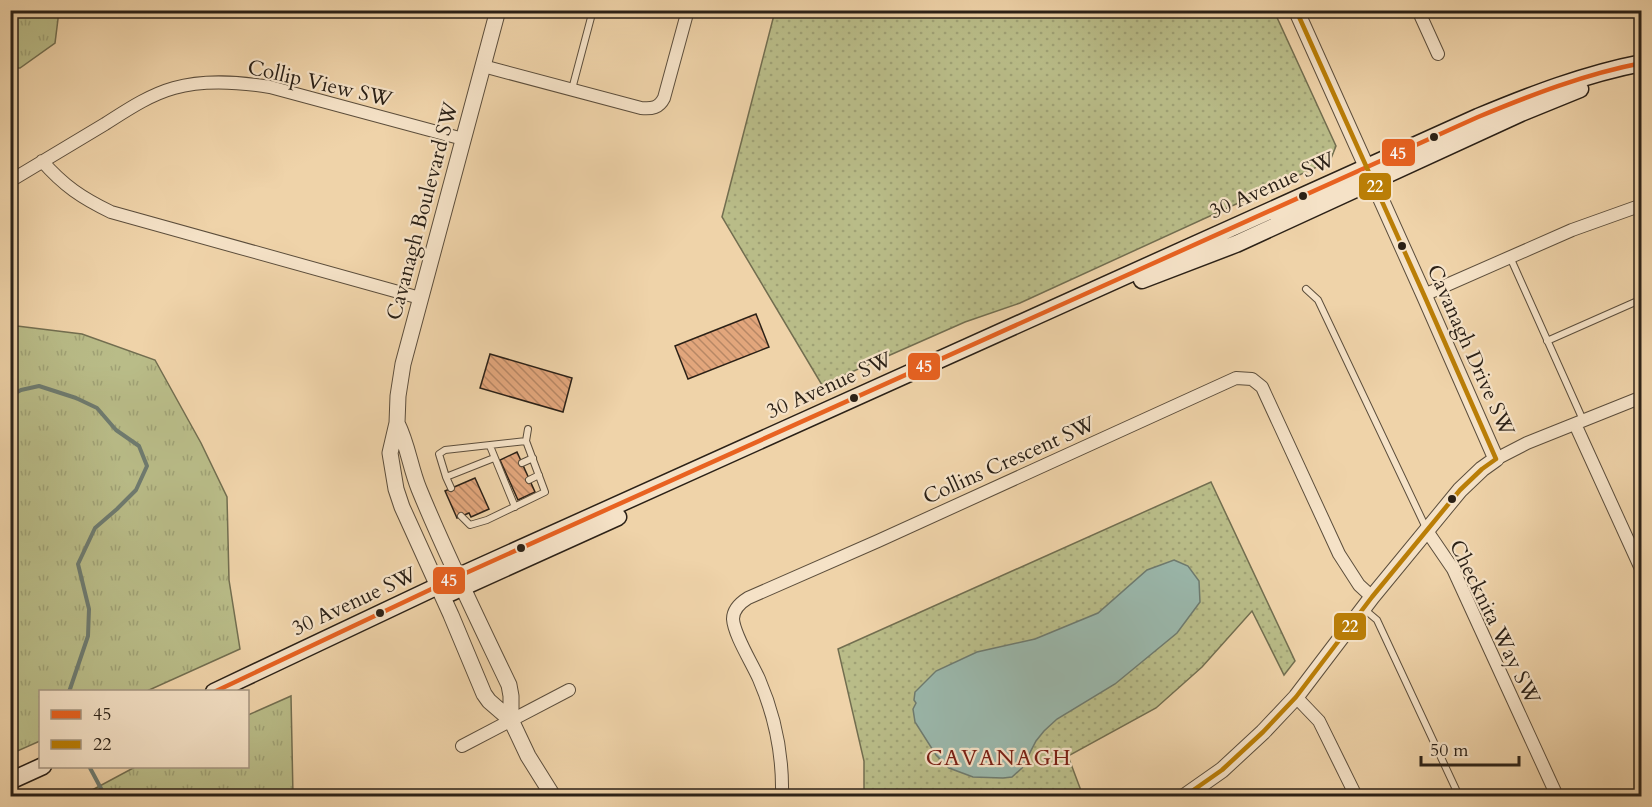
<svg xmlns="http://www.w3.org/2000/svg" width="1652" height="807" font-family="Cardo,serif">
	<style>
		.grass { fill: url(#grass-tufts); stroke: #726e50; stroke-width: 1.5 }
		.park { fill: url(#park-dots); stroke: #726e50; stroke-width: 1.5 }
		.water { fill: #9ab7ab; stroke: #6e7b70; stroke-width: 1.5 }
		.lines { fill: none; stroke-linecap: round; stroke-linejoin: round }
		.stream { stroke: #6e7b70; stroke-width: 4 }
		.building { fill: url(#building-back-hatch); stroke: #2b2117; stroke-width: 1.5 }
		.service-casing { stroke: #5c4e3c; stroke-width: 8 }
		.minor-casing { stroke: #5c4e3c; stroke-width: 14 }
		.tertiary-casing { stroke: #5c4e3c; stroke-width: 17 }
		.secondary-casing { stroke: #2b2117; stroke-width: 19 }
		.service { stroke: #f5e2c7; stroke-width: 6 }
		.minor { stroke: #f5e2c7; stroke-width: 12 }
		.tertiary { stroke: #f5e2c7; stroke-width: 15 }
		.secondary { stroke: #f5e2c7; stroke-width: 16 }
		.bus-1-casing { stroke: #f5e2c7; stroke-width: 9 }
		.bus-2-casing { stroke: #f5e2c7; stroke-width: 9 }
		.bus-1 { stroke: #e86221; stroke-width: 4.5 }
		.bus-2 { stroke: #ba7e07; stroke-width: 4.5 }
		.bus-dot { fill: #2b2117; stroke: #f5e2c7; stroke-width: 2 }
		.labels { text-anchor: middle; stroke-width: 4.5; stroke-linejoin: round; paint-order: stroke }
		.street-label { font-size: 21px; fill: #2b2117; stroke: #f5e2c7 }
		.neighbourhood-label { font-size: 22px; letter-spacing: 1.5px; fill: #7a1f14; stroke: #f5e2c7 }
		.line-badge { stroke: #f5e2c7; stroke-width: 2 }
		.badge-label { font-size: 16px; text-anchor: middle; font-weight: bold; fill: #fff }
	</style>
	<defs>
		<pattern id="grass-tufts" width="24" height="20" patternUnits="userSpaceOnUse" patternTransform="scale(1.5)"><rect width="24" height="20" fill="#b9bc88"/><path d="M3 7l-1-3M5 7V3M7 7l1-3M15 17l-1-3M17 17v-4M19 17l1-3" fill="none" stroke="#9fa175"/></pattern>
		<pattern id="park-dots" width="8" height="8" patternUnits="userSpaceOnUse" patternTransform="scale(1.5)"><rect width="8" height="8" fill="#b9bc88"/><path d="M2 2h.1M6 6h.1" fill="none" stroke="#9fa175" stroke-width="1.8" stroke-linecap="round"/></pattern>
		<pattern id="building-back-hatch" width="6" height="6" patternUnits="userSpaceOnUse" patternTransform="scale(1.5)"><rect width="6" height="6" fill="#e2a67c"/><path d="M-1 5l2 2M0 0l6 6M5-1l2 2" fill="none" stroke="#b78765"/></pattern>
	</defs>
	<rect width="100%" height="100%" fill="#efd3a9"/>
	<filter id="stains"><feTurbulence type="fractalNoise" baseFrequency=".00333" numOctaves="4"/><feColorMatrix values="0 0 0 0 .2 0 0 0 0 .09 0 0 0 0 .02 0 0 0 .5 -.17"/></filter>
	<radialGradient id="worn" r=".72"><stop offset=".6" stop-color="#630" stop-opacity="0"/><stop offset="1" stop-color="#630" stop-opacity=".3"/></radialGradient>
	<path class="grass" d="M11,10L59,11L55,43L20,68H11Z
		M17,326L82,334L155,360L201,443L227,497L229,580L240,649L147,691L40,692V741L13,753L10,751V330Z
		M291,696L293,796H81L135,767L248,766V715Z"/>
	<path class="park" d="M775,11H1274L1336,146L1330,161L1020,303L965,322L822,385L722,217Z
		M1211,482L1295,661L1284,675L1252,611L1202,667L1156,708L1068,756L1083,796H864V761L838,649Z"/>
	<path class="water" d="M1174,560L1188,566L1199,581L1200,602L1177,633L1115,684L1057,719L1044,731L1036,741L1022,768L1012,777L1003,778L973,777L949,768L936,755L915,722L913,709L916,703L914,700L915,692L936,671L977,652L1035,639L1098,613L1147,570Z"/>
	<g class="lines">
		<path class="stream" d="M10,396L21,390L39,386L76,398L97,408L116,430L139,446L147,466L136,490L117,509L95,528L78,564L89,609L88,636L69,692
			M89,766L105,796"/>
	</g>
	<path class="building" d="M756,314L769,347L688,379L675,346Z
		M490,354L572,378L563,412L480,388Z
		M517,452L535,492L518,500L500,460Z
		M475,478L489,509L471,517L469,513L457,518L445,491Z"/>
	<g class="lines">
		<defs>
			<path id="service" d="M572,89L593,10
				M1510,257L1583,420
				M1306,289L1318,300L1427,530
				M1547,341L1642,299
				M526,441L528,429
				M490,446L515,507
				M522,463L533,458
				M446,477L494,458
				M529,480L539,475
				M451,488L446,477L439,454L445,450L526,441L545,492L487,520L470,525L461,516
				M1364,609L1377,620L1459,796"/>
			<path id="minor" d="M1418,10L1438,54
				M483,66L641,108C652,109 659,108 664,98L688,10
				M42,161C64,186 82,198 111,212L420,298
				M10,181C42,162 73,143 105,124C127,110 149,95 174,88C205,79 239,82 270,87L463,139
				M1424,295L1572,230L1642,205
				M1575,424L1642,571
				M1496,459L1527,443L1642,397
				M1427,531L1453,569L1557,796
				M1296,697L1319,721L1356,796
				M462,746L569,690
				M782,796C783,756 775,716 759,679C752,663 734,635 733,619C733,609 740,603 748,598L878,541L1236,378L1252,379L1262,387L1339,554L1359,585L1372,597"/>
			<path id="tertiary" d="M498,10L403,364L398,396L397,423L390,453L396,489L402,507L451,615L484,694L489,701L511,720
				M397,423C408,445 410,467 419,489C446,555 478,620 509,685L511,696V720L528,756L553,796
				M1185,796L1222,770L1263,732L1296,697L1372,597L1460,490L1482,469L1496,459L1424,295L1296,10"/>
			<path id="secondary" d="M1142,280L1236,244L1521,113L1580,89
				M450,593L618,517
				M214,692L457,577L1478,117C1531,95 1585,74 1642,63
				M10,781L43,766"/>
		</defs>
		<use href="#service" class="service-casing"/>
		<use href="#minor" class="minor-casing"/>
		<use href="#tertiary" class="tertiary-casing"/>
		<use href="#secondary" class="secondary-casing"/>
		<use href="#service" class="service"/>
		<use href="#minor" class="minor"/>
		<use href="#tertiary" class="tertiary"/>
		<use href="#secondary" class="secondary"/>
		<defs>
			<path id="bus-1" d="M214,692L457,577L1478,117C1531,95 1585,74 1642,63"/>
			<path id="bus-2" d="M1185,796L1222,770L1263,732L1296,697L1372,597L1460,490L1482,469L1496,459L1424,295L1296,10"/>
		</defs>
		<use href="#bus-1" class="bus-1-casing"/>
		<use href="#bus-2" class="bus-2-casing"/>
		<use href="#bus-1" class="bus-1"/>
		<use href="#bus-2" class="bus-2"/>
	</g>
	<g class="bus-dot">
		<circle cx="1434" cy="137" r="5"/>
		<circle cx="1303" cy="196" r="5"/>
		<circle cx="1402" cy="246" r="5"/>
		<circle cx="854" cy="398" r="5"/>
		<circle cx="1452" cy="499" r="5"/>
		<circle cx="521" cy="548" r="5"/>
		<circle cx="380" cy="613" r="5"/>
	</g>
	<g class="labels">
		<g class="street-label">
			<text transform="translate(320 83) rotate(13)" y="7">Collip View SW</text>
			<text transform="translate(1272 185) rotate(-24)" y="7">30 Avenue SW</text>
			<text transform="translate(422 211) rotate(-75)" y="7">Cavanagh Boulevard SW</text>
			<text transform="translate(1471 350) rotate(66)" y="7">Cavanagh Drive SW</text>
			<text transform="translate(829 385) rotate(-24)" y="7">30 Avenue SW</text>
			<text transform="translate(1009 460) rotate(-24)" y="7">Collins Crescent SW</text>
			<text transform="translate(354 601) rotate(-25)" y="7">30 Avenue SW</text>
			<text transform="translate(1495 622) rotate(64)" y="7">Checknita Way SW</text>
		</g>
		<g class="neighbourhood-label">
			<text x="999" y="765">CAVANAGH</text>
		</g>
	</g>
	<g class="line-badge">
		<rect x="1381" y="138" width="35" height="29" rx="6" fill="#e86221"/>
		<rect x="1358" y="172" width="34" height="29" rx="6" fill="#ba7e07"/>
		<rect x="907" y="352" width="34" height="29" rx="6" fill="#e86221"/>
		<rect x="432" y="566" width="34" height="29" rx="6" fill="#e86221"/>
		<rect x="1333" y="612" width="34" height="29" rx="6" fill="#ba7e07"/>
	</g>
	<g class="badge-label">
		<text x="1398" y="159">45</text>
		<text x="1375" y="192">22</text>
		<text x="924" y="372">45</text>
		<text x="449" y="586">45</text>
		<text x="1350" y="632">22</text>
	</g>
	<rect width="1652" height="807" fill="none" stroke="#efd3a9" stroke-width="36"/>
	<rect x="12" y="12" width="1628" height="783" fill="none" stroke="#2b2117" stroke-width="3"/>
	<rect x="18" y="18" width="1616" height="771" fill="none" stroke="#2b2117" stroke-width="1.5"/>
	<rect x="39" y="690" width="210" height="78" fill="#f5e2c7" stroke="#a49581" stroke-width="1.5"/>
	<rect x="51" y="710" width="30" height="9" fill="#e86221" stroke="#a49581" stroke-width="1.5"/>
	<text x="93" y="720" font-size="18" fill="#2b2117">45</text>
	<rect x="51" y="740" width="30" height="9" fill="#ba7e07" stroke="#a49581" stroke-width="1.5"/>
	<text x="93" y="750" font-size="18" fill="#2b2117">22</text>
	<path d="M1421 756v9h98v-9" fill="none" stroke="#2b2117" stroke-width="3"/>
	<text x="1430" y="756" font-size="18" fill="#2b2117" stroke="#f5e2c7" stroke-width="4.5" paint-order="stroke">50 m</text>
	<rect width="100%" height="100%" filter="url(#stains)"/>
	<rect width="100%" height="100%" fill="url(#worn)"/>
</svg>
